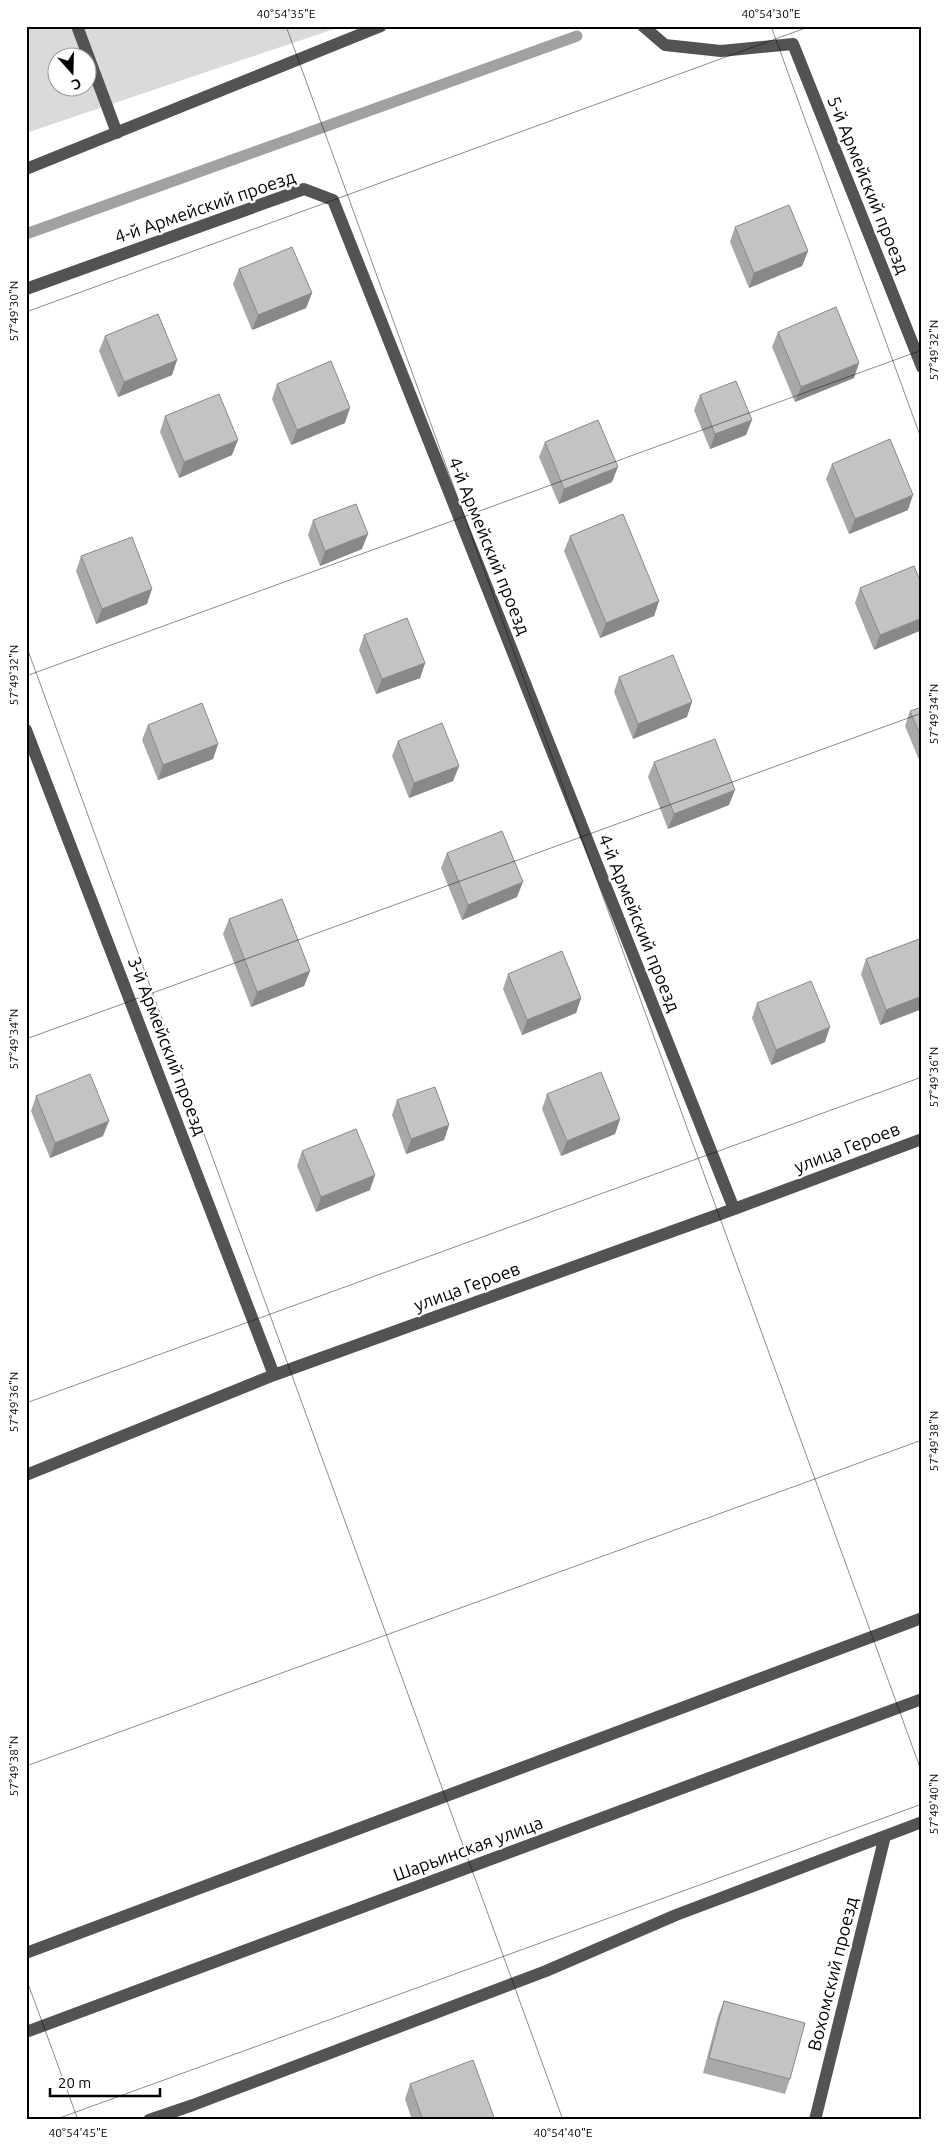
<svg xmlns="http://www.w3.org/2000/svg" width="948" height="2146" font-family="Ubuntu,sans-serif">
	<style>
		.green { fill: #dadada; fill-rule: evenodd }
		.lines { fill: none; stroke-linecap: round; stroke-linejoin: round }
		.stream { stroke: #a1a1a1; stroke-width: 11 }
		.minor { stroke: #535353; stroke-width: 12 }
		.wall { fill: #a8a8a8 }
		.shaded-wall { fill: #888 }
		.building { fill: #c3c3c3; stroke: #888 }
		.ticks { fill: none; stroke: #000; stroke-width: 1; stroke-opacity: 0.45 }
		.labels { text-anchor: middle; stroke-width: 5; stroke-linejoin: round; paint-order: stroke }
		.street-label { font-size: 18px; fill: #000; stroke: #fff }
		.neatline { fill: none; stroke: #000; stroke-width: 2 }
		.ticks-label { font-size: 12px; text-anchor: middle; fill: #000 }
	</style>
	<rect width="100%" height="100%" fill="#fff"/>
	<path class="green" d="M26,26H343L26,133ZM58,58H88V88H58Z"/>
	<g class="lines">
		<path class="stream" d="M26,234L577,36"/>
		<path class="minor" d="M77,26L117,133
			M643,26L665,45L721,51L793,44L922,367
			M26,169L381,26
			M26,289L304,189L333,200L734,1209
			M26,730L274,1375
			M26,1475L274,1375L734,1209L922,1139
			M26,1953L922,1618
			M26,2032L922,1699
			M149,2120L193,2105L546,1971L676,1915L922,1822
			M815,2120L885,1836"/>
	</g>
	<path class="wall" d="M735,227L808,251L802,266L749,288L730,242Z
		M239,269L312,293L306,308L252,330L233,284Z
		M778,332L854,378L795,402L772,347Z
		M105,336L177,360L172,375L118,397L99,351Z
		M277,384L345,423L291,445L272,399Z
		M700,395L746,435L710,449L694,410Z
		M165,416L232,455L179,478L160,432Z
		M545,442L612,482L559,504L539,457Z
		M832,464L908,510L849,534L826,479Z
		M313,520L362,549L320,566L308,535Z
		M570,536L659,601L654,616L600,638L564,551Z
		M81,556L147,604L96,624L76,571Z
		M914,566L874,650L855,603L860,588Z
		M364,635L425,663L420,678L376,694L359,650Z
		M619,677L687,717L633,739L614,692Z
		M922,707V767L905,726L910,711Z
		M148,725L218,744L213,759L158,780L142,740Z
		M398,741L459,766L453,781L409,798L392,756Z
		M654,762L729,805L668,829L648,777Z
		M447,853L517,897L462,920L441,868Z
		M229,919L310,971L304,986L251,1007L223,934Z
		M922,938V1009L880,1025L861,974L866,959Z
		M508,974L581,998L576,1013L522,1035L503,989Z
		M757,1003L825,1042L771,1065L752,1018Z
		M547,1094L620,1119L615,1134L561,1156L542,1109Z
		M36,1096L103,1136L50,1158L31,1111Z
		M397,1100L449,1125L444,1140L406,1154L392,1115Z
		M302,1151L370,1190L316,1212L297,1166Z
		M724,2001L790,2079L785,2094L703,2073L718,2016Z
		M410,2084L495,2120H412L405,2099Z"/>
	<path class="shaded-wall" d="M808,251L802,266L749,288L754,273Z
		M312,293L306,308L252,330L258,315Z
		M177,360L172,375L118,397L124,382Z
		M859,363L854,378L795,402L801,387Z
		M350,408L345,423L291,445L297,430Z
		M752,420L746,435L710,449L715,434Z
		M238,440L232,455L179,478L184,462Z
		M618,467L612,482L559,504L564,489Z
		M913,495L908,510L849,534L855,519Z
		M368,534L362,549L320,566L325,551Z
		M152,589L147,604L96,624L102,609Z
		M659,601L654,616L600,638L606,623Z
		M922,618V630L874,650L880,635Z
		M425,663L420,678L376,694L382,679Z
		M692,702L687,717L633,739L638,724Z
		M218,744L213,759L158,780L163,765Z
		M459,766L453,781L409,798L414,783Z
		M735,790L729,805L668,829L674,814Z
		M523,882L517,897L462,920L468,905Z
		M310,971L304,986L251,1007L257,992Z
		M922,996V1009L880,1025L886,1010Z
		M581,998L576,1013L522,1035L527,1020Z
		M830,1027L825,1042L771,1065L776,1050Z
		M620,1119L615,1134L561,1156L567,1141Z
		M109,1121L103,1136L50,1158L55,1143Z
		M449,1125L444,1140L406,1154L411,1139Z
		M375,1175L370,1190L316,1212L321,1197Z"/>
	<path class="building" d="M789,205L808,251L754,273L735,227Z
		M292,247L312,293L258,315L239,269Z
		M836,307L859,363L801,387L778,332Z
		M158,314L177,360L124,382L105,336Z
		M331,361L350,408L297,430L277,384Z
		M736,381L752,420L715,434L700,395Z
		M219,394L238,440L184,462L165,416Z
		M598,420L618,467L564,489L545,442Z
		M890,439L913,495L855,519L832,464Z
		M356,504L368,534L325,551L313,520Z
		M623,514L659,601L606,623L570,536Z
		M132,537L152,589L102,609L81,556Z
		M914,566L922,585V618L880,635L860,588Z
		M407,618L425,663L382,679L364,635Z
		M673,655L692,702L638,724L619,677Z
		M202,703L218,744L163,765L148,725Z
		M922,707V739L910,711Z
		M442,723L459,766L414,783L398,741Z
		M715,739L735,790L674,814L654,762Z
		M502,831L523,882L468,905L447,853Z
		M282,899L310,971L257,992L229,919Z
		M922,938V996L886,1010L866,959Z
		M562,951L581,998L527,1020L508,974Z
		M811,981L830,1027L776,1050L757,1003Z
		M601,1072L620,1119L567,1141L547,1094Z
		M90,1074L109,1121L55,1143L36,1096Z
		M435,1087L449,1125L411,1139L397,1100Z
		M356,1129L375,1175L321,1197L302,1151Z
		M724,2001L805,2023L790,2079L709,2058Z
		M473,2060L495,2120H423L410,2084Z"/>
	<path class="ticks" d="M286,26L922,1773M771,26L922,441M26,312L811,26M26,645L563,2120M26,676L922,350M26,1039L922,713M26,1403L922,1077M26,1766L922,1440M26,1978L78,2120M54,2120L922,1804"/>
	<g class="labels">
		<g class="street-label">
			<text transform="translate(868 185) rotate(68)" y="6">5-й Армейский проезд</text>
			<text transform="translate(205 207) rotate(-19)" y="6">4-й Армейский проезд</text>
			<text transform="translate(489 546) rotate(68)" y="6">4-й Армейский проезд</text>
			<text transform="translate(639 923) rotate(68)" y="6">4-й Армейский проезд</text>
			<text transform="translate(167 1046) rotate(69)" y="6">3-й Армейский проезд</text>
			<text transform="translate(847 1148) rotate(-21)" y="6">улица Героев</text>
			<text transform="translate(467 1287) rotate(-20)" y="6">улица Героев</text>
			<text transform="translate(468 1849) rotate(-20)" y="6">Шарьинская улица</text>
			<text transform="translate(833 1974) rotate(-76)" y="6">Вохомский проезд</text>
		</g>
	</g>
	<rect width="948" height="2146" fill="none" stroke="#ffffff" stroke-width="55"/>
	<g transform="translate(72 72) rotate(160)"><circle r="24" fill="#ffffff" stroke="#999999"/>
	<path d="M0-4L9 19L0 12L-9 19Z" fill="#000000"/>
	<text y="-8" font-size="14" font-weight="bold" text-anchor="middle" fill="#000000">С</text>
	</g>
	<path d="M50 2088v8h110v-8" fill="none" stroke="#000000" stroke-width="2.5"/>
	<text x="58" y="2088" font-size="15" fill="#000000" stroke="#ffffff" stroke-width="4" paint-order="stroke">20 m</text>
	<rect x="28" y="28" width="892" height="2090" class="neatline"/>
	<g class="ticks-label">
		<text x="286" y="18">40°54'35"E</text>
		<text x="771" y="18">40°54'30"E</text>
		<text transform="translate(14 311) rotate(-90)" y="4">57°49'30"N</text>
		<text transform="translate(934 350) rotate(-90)" y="4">57°49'32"N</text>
		<text transform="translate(14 675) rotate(-90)" y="4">57°49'32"N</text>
		<text transform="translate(934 714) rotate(-90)" y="4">57°49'34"N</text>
		<text transform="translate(14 1039) rotate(-90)" y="4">57°49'34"N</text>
		<text transform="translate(934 1077) rotate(-90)" y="4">57°49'36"N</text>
		<text transform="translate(14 1402) rotate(-90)" y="4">57°49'36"N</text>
		<text transform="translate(934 1441) rotate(-90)" y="4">57°49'38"N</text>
		<text transform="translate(14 1766) rotate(-90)" y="4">57°49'38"N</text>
		<text transform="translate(934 1804) rotate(-90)" y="4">57°49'40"N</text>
		<text x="78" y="2137">40°54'45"E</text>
		<text x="563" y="2137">40°54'40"E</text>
	</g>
</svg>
